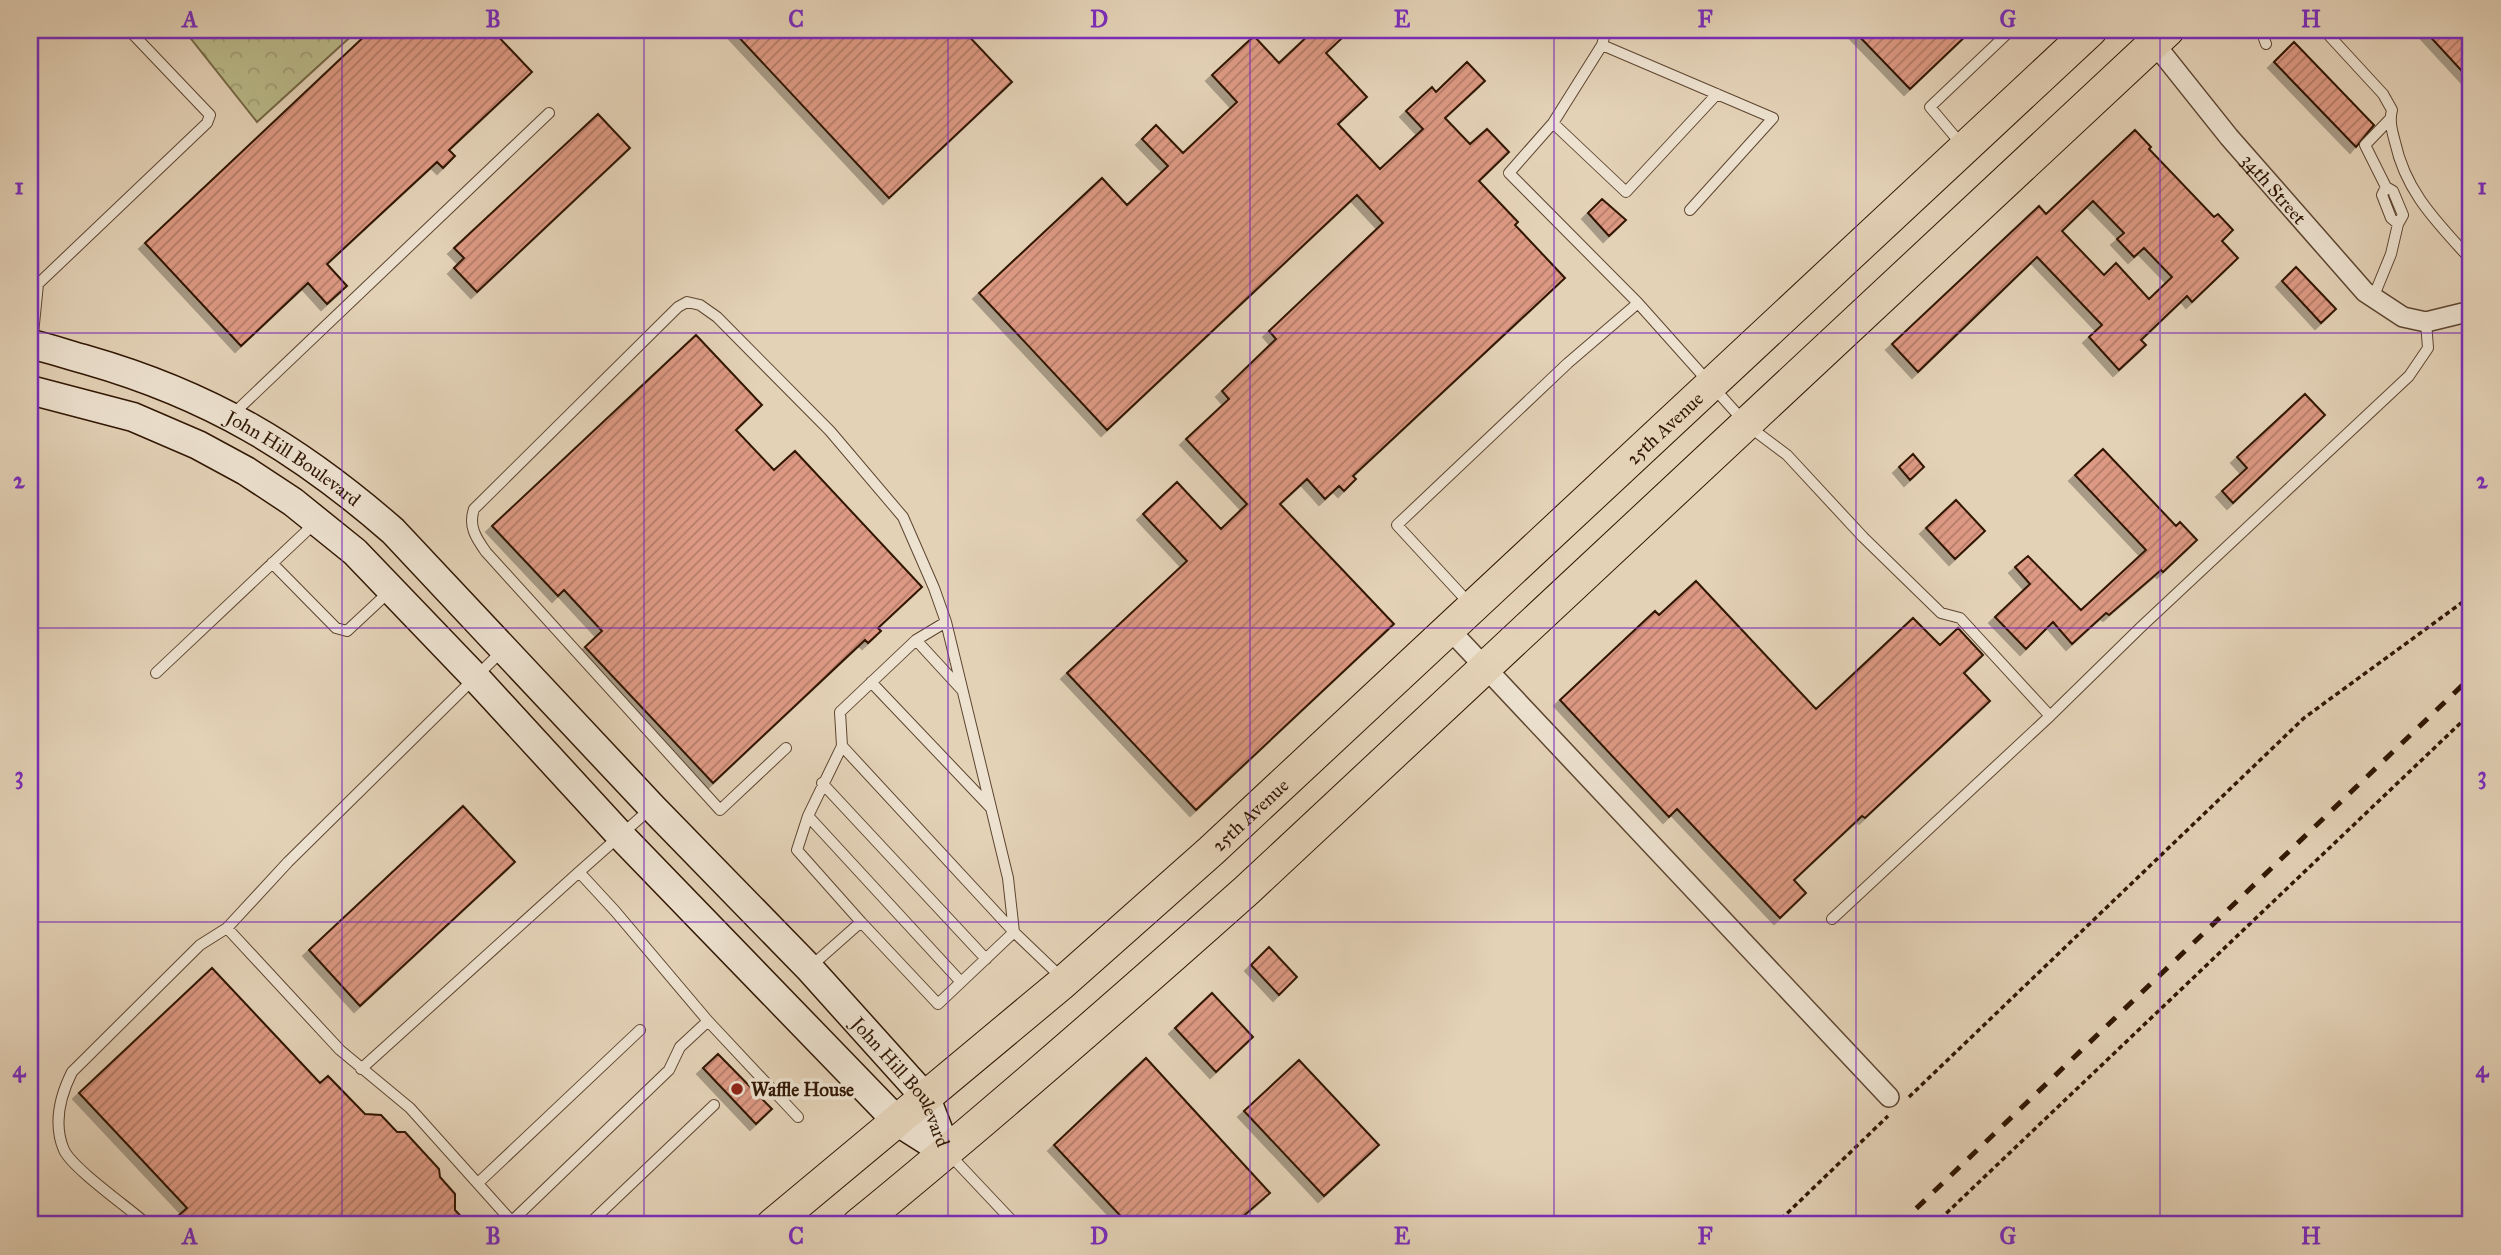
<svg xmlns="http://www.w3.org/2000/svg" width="2501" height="1255" font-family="'IM FELL Great Primer',serif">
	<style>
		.forest { fill: url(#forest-crowns); stroke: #756846; stroke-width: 2 }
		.building { fill: url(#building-hatch); stroke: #301603; stroke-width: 2; fill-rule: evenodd; filter: url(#shadow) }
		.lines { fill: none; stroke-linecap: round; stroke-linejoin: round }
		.lane-casing { stroke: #5d4530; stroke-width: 12 }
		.street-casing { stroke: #5d4530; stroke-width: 22 }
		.secondary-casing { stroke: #301603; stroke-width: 31 }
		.primary-casing { stroke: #301603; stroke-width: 34 }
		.path { stroke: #301603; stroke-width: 3.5; stroke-dasharray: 5 3.5; stroke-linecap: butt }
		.lane { stroke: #ede2d0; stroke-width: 10 }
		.street { stroke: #ede2d0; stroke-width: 19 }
		.secondary { stroke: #ede2d0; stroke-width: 28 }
		.primary { stroke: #e4d2b7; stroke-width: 32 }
		.rail { stroke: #301603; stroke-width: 5; stroke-dasharray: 12 12; stroke-linecap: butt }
		.grid { fill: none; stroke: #7b2cbf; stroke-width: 2; stroke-opacity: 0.55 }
		.poi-dot { fill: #8f2418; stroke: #ede2d0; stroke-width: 2.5 }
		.labels { text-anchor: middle; stroke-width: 7; stroke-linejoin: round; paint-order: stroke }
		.street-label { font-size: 19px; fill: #301603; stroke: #ede2d0 }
		.poi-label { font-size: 19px; font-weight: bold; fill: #301603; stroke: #ede2d0; text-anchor: start }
		.neatline { fill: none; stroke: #7b2cbf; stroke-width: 2.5 }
		.grid-label { font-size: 23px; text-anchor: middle; font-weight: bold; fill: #7b2cbf }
	</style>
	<defs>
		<pattern id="forest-crowns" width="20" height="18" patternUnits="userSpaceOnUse" patternTransform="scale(1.75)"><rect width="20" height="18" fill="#baba8a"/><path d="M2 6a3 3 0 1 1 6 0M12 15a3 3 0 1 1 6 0" fill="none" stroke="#a09f75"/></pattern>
		<pattern id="building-hatch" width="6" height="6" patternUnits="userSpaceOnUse" patternTransform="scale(1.75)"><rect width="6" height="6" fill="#dd9983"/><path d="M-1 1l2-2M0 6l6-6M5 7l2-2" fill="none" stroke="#b47c69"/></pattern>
		<filter id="shadow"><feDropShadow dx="-6" dy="6" stdDeviation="0" flood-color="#0004"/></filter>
	</defs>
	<rect width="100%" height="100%" fill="#e4d2b7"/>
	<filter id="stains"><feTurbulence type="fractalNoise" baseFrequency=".00286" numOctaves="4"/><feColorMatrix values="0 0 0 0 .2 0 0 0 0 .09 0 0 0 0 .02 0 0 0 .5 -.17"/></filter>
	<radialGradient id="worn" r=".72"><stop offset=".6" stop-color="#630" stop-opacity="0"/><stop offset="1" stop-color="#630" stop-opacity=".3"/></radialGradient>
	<path class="forest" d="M184,30H358L257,122Z"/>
	<path class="building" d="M371,30H492L532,72L449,150L455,156L443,168L437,162L327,264L347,286L327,304L308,283L241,346L145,243Z
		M732,30H963L1012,82L889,198Z
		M1314,30H1332L1341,39L1326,53L1367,97L1338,124L1380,169L1423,129L1406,111L1432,87L1436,92L1467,62L1485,81L1445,118L1470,144L1487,129L1509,152L1479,181L1518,222L1515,225L1565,278L1353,476L1356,479L1344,491L1339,486L1325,499L1307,479L1280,504L1394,624L1196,810L1067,673L1187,561L1143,514L1177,482L1221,529L1247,504L1186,439L1229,399L1222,391L1276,339L1269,331L1383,223L1357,195L1107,430L979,293L1102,178L1127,205L1168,166L1142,139L1156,125L1183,153L1237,102L1212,75L1254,36L1279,63Z
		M1853,30H1972L1910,89Z
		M2424,30H2471V81Z
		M2294,42L2374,125L2356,147L2274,62Z
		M598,114L630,148L477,292L454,268L464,258L454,248Z
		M2135,130L2151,147L2149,149L2214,217L2218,214L2233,230L2222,241L2238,258L2192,302L2187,296L2141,340L2146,345L2119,370L2089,337L2102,325L2037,257L1918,372L1892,344L2039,206L2046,214ZM2093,201L2124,233L2117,239L2134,257L2144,248L2172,277L2149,299L2116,263L2104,275L2062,231Z
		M1602,199L1626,220L1609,236L1588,213Z
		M2296,267L2336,309L2321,323L2282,281Z
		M696,335L762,405L736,430L774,470L795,451L922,587L878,628L881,631L868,643L865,640L713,783L585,647L602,631L564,590L558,596L492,526Z
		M2305,394L2325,415L2233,503L2222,491L2247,468L2237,457Z
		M2103,449L2176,526L2180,522L2197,540L2163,572L2161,570L2109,615L2106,613L2072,644L2053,622L2026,649L1995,617L2030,584L2015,567L2028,556L2081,610L2146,550L2075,475Z
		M1913,454L1924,467L1910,480L1899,467Z
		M1956,500L1985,531L1955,559L1926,528Z
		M1696,581L1816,709L1913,618L1940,645L1958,628L1983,655L1964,673L1990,701L1865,818L1862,816L1794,880L1806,893L1780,918L1677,809L1669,817L1560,700L1655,611L1659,615Z
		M463,806L515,862L360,1006L309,950Z
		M1269,947L1297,977L1279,995L1251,965Z
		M212,968L320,1083L328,1076L365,1114L381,1115L397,1132H405L439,1169L440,1177L455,1194V1210L469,1225H168L187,1208L79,1093Z
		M1212,993L1253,1037L1216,1072L1175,1028Z
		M718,1054L772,1109L756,1124L703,1068Z
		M1146,1058L1270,1193L1233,1225H1129L1054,1145Z
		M1299,1060L1379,1145L1324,1196L1244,1111Z"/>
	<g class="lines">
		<defs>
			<path id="lane" d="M1606,30L1602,45L1553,123L1509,173L1638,303
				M2263,30L2262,33L2266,44
				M2324,30L2383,94L2392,110C2389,121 2392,131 2395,142C2406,193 2438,223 2471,260
				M1602,45L1773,118L1690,210
				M1553,123L1626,192L1717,94
				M1962,145L1930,107L2011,30
				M2386,187L2382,195L2391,218L2398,224
				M2373,298L2391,254L2398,224L2403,215L2393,191L2386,187L2365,145L2390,119
				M30,364L38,284L207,123L210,115L129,30
				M231,416L549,113
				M272,563L336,628L347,631L391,590
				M1469,603L1397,525L1568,363L1638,303L1747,425L1787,455L1863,537L1941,613L1960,618L2050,716L2141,627L2409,376L2428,348L2426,322
				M916,640L962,690
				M156,673L314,524
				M871,682L990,807
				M842,746L1014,932L1062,978
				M786,748L720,810L486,552C476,538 468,526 474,509L678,307L687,302L700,305L717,317L830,431L903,517L934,588L946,622L1008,878L1014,932L938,1004L861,922L809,968
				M822,783L986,959
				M808,816L961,982
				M1832,919L2050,716
				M861,922L797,850L808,816L842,746L840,712L916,640L946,622
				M227,928L340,1050L410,1108L515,1225
				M708,1021L798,1117
				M361,1069L579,872
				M950,1155L1016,1225
				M478,1183L640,1030
				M512,1221L669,1070L680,1047L708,1021L615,911L579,872L649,810
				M148,1225C129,1208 73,1169 64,1150C53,1124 60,1096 72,1072L200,945L227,928L288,862L502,651
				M588,1225L714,1105"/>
			<g id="street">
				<path id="s1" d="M2154,43L2229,137L2365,292L2403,317L2426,322L2471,311"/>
				<path d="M1449,629L1889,1097"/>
			</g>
			<g id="secondary">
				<path id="s2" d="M30,344C49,348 68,355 87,360C209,395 298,448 393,531L652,807L809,968L926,1098L947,1153"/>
				<path d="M30,390L133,417L198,445L246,471L293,502L355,552L475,677L621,836L898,1122L947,1153"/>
			</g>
			<g id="primary">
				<path id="s3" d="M772,1225L1060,985L1211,851L2091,30"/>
				<path d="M858,1225C990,1117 1119,1004 1247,890L2168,30"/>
			</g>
		</defs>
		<use href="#lane" class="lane-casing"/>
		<use href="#street" class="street-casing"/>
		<use href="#secondary" class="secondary-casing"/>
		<use href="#primary" class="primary-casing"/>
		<path class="path" d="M1909,1097L2304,718L2471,596
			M1775,1225L1888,1116
			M1934,1225L2471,713"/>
		<use href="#lane" class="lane"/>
		<use href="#street" class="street"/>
		<use href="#secondary" class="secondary"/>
		<use href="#primary" class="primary"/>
		<path class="rail" d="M1899,1225L2471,677"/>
	</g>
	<path class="grid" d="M342,30V1225M644,30V1225M948,30V1225M1250,30V1225M1554,30V1225M1856,30V1225M2160,30V1225M30,333H2471M30,628H2471M30,922H2471"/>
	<circle class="poi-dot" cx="737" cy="1089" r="7"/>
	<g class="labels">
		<g class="street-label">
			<text dy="7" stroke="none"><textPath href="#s1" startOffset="189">34th Street</textPath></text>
			<text dy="7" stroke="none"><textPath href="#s3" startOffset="1197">25th Avenue</textPath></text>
			<text dy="7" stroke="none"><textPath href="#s2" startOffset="289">John Hill Boulevard</textPath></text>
			<text dy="7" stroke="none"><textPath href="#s3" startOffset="630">25th Avenue</textPath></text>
			<text dy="7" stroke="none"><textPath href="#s2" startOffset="1164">John Hill Boulevard</textPath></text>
		</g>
		<g class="poi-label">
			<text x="751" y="1096">Waffle House</text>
		</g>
	</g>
	<rect width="2501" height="1255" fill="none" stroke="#e4d2b7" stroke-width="77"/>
	<rect x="38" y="38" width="2424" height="1178" class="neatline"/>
	<g class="grid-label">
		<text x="190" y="27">A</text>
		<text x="493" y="27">B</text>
		<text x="796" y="27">C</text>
		<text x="1099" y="27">D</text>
		<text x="1402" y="27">E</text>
		<text x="1705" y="27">F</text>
		<text x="2008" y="27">G</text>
		<text x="2311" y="27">H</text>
		<text x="19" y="194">1</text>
		<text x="2482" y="194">1</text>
		<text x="19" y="488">2</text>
		<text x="2482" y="488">2</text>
		<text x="19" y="783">3</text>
		<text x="2482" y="783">3</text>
		<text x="19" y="1077">4</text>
		<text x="2482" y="1077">4</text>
		<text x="190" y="1244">A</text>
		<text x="493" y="1244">B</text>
		<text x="796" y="1244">C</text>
		<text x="1099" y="1244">D</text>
		<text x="1402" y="1244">E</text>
		<text x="1705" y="1244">F</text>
		<text x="2008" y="1244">G</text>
		<text x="2311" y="1244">H</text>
	</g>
	<rect width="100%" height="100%" filter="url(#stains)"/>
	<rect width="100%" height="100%" fill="url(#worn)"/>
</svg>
